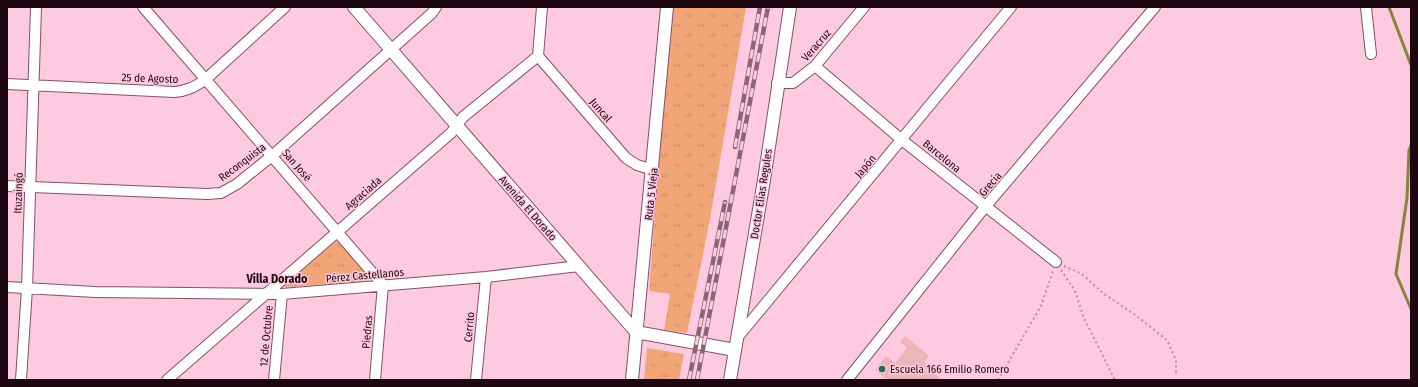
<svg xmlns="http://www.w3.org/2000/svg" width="1418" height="387" font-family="'Fira Sans Condensed',sans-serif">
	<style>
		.grass { fill: url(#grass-tufts) }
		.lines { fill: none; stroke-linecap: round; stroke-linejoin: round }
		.stream { stroke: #878539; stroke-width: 3 }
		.building { fill: #eeb4ba }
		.minor-casing { stroke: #864f68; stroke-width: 12 }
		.tertiary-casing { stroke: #864f68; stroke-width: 14 }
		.path { stroke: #b88e9f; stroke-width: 2; stroke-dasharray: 2 3; stroke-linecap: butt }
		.minor { stroke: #fff; stroke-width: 10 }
		.tertiary { stroke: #fff; stroke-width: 12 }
		.rail-casing { stroke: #8a6675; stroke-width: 4.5 }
		.rail { stroke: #fecadf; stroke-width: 3; stroke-dasharray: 9; stroke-linecap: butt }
		.poi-dot { fill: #276755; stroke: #fecadf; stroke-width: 1.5 }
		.labels { text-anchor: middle; stroke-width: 3; stroke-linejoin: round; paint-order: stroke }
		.street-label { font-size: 11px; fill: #1d0812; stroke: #fecadf }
		.poi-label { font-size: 11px; fill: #1d0812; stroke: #fecadf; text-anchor: start }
		.neighbourhood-label { font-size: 12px; font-weight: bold; fill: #1d0812; stroke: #fecadf }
	</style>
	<defs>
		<pattern id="grass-tufts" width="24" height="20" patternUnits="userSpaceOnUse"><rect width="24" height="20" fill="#f2a576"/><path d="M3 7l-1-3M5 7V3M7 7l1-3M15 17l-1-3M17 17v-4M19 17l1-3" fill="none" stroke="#cf8d65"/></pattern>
	</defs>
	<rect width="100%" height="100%" fill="#fecadf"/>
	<path class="grass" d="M671,7H746L710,219L687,333L664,330L670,294L649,291Z
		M340,241L370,277V281L285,287L284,285L335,242Z
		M647,348L684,354L679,380H644Z"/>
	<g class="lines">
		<path class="stream" d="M1389,7L1411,65
			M1411,145L1409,150L1407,198L1396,274L1411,309"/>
	</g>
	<path class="building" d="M905,336L929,356L924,362L927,364L925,366L942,380H887L875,370L886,356L895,363L907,348L900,342Z"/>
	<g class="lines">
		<defs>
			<path id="minor" d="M143,7L383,285L375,380
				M1366,7L1371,54
				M538,56L626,158L637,165L653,170
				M815,66L902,140L1056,262
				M777,83H793L815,66L864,7
				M7,84L174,92C187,91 195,87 206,79L285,7
				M7,186L207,194L221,193L237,184L273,155L432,13L436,7
				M7,287L95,292L282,294L486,277L579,266
				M737,338L1011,7
				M21,380L27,288L36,7
				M167,380L451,133L463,117L538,56L542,7
				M274,380L282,294
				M476,380L486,277
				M847,380L985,207L1155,7"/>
			<path id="tertiary" d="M354,7L636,332L735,350
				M632,380L667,7
				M730,380L764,180L790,7"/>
		</defs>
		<use href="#minor" class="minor-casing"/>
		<use href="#tertiary" class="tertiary-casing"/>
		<path class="path" d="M1064,266L1082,274L1104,294L1134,314L1167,340L1176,360V375
			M1061,270L1075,291L1084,318L1115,380
			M998,380L1041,306L1053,271"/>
		<use href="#minor" class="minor"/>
		<use href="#tertiary" class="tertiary"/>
		<defs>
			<path id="rail" d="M735,147L760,7
				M689,380L725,202
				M697,380L768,7"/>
		</defs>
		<use href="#rail" class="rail-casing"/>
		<use href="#rail" class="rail"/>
	</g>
	<circle class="poi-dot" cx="882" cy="369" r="4"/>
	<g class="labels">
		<g class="street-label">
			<text transform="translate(816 45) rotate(-49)" y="4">Veracruz</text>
			<text transform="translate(150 78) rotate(2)" y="4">25 de Agosto</text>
			<text transform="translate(601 110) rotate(49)" y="4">Juncal</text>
			<text transform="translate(942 156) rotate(39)" y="4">Barcelona</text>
			<text transform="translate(242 162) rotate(-37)" y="4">Reconquista</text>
			<text transform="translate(297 165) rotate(49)" y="4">San José</text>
			<text transform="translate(865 166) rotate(-50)" y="4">Japón</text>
			<text transform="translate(990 184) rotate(-50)" y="4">Grecia</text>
			<text transform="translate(18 193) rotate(-88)" y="4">Ituzaingó</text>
			<text transform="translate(363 193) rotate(-41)" y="4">Agraciada</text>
			<text transform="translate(651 194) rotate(-84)" y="4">Ruta 5 Vieja</text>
			<text transform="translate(761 194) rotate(-81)" y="4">Doctor Elías Regules</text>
			<text transform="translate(528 208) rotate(49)" y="4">Avenida El Dorado</text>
			<text transform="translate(365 275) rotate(-5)" y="4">Pérez Castellanos</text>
			<text transform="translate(469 327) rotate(-85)" y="4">Cerrito</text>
			<text transform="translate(367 332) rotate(-85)" y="4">Piedras</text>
			<text transform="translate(266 336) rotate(-85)" y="4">12 de Octubre</text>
		</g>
		<g class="poi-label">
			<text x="890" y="373">Escuela 166 Emilio Romero</text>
		</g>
		<g class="neighbourhood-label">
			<text x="277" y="283">Villa Dorado</text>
		</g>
	</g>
	<rect width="1418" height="387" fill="none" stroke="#1d0812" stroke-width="16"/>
</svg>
